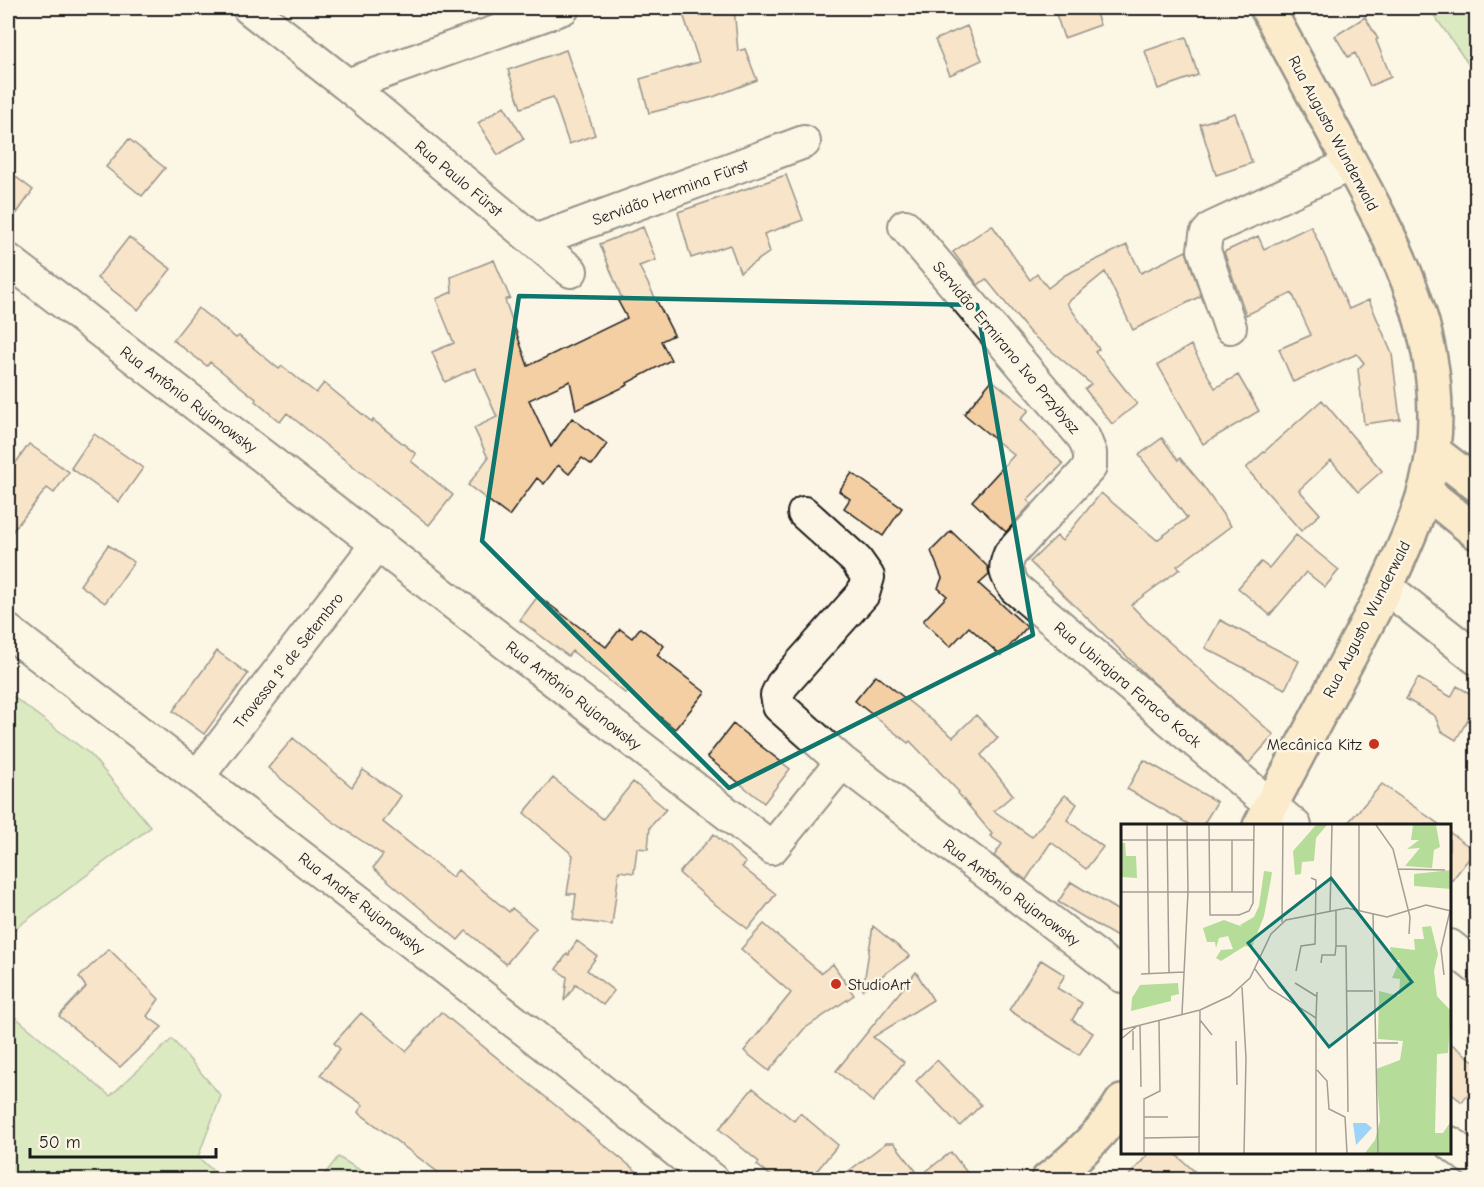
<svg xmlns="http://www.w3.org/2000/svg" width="1484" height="1187" font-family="'Comic Neue',sans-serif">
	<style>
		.green { fill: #b5dc98; stroke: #687c5a; stroke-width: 1.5 }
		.building { fill: #f4cfa4; stroke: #1c1c1c; stroke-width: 1.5 }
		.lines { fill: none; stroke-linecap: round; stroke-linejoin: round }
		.minor-casing { stroke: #1c1c1c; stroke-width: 36 }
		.major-casing { stroke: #1c1c1c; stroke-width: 38 }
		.minor { stroke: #fcf5e5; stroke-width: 32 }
		.major { stroke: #faddab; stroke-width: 33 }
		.marked { fill: none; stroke: #0f766e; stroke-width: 4.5; stroke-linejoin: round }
		.poi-dot { fill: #c8321e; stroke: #fcf5e5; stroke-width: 2 }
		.labels { text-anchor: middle; stroke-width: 5; stroke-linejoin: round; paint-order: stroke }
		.street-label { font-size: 16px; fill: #1c1c1c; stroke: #fcf5e5 }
		.poi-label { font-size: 16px; fill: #1c1c1c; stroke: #fcf5e5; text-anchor: end }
		.inset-road { fill: none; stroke: #a29e95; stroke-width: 1.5 }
		.view { fill: #0f766e; fill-opacity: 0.15; stroke: #0f766e; stroke-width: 3 }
		.inset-edge { fill: none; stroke: #1c1c1c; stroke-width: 3 }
	</style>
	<rect width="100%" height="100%" fill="#fcf5e5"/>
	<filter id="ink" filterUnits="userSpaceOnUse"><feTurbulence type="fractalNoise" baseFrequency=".0167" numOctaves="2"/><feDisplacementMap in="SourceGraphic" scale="12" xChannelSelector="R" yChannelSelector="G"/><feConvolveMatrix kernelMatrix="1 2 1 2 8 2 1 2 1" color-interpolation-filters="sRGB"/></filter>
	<g filter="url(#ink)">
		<path class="green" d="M1429,8H1476V75Z
			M8,693L90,754L151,827L8,934Z
			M8,1011L110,1096L172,1039L221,1096L198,1157L222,1179H8Z
			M338,1157L375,1179H321Z"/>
		<path class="building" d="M693,8H734L738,51L745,49L757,80L713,97L649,113L640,79L699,62L682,11Z
			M1054,8H1094L1100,25L1064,38Z
			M1365,17L1378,39L1376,40L1391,77L1370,86L1355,53L1348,57L1335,36Z
			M967,26L982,60L950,75L935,40Z
			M1186,37L1198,75L1158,89L1145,51Z
			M566,50L595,135L569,144L553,97L521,108L508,70Z
			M504,106L524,139L498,155L478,123Z
			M1235,113L1252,163L1216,175L1200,124Z
			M129,139L165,168L142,196L106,167Z
			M8,171L33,190L8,226Z
			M786,175L803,220L764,234L770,252L740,272L730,245L691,258L678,212Z
			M992,225L1030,280L1037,274L1048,288L1065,275L1127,245L1141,273L1186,251L1201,296L1133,330L1105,272L1067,303L1099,349L1095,352L1137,404L1112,424L1085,389L1091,384L1030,333L986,279L978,285L953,252Z
			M1311,226L1349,309L1369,300L1392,354L1400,419L1364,424L1358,369L1364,363L1357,354L1293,382L1279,349L1311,335L1292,293L1246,315L1224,252L1258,236L1264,249Z
			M643,227L656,260L639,266L674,335L661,341L671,360L627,383L628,385L576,410L570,381L529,400L551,447L572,418L607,444L592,465L582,458L569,474L558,465L544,484L537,478L509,516L468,485L488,458L474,428L497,417L475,368L445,382L432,352L454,343L436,299L452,292L451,277L494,260L510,298L505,300L528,366L627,318L618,301L622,299L600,244Z
			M129,237L171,269L138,310L97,278Z
			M198,308L236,338L239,336L279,369L282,366L316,393L324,383L372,422L373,420L416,454L411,461L453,495L429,525L327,446L287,413L280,422L255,401L256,399L210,362L207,366L173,340Z
			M1191,345L1215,388L1238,375L1259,411L1203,444L1158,365Z
			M992,380L1029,410L1020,420L1063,464L1027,500L1031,504L1006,532L972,501L1014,455L964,414Z
			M1322,400L1382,471L1358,492L1331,460L1299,490L1320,514L1301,531L1246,468Z
			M94,434L143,468L119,502L71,468Z
			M1162,438L1178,460L1180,458L1200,482L1231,526L1177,566L1180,569L1131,605L1151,626L1274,735L1249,763L1153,682L1030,562L1057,536L1062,541L1101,493L1157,540L1187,518L1139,455Z
			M29,444L69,472L54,493L47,488L8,537V474Z
			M852,473L902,508L883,536L844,508L850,499L839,491Z
			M951,531L988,567L989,575L979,584L1027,627L1001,656L969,627L950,647L923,621L947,596L938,588L942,578L931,551Z
			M1296,535L1339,570L1325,587L1306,572L1270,615L1238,588L1261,562L1269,568Z
			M108,545L134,562L105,603L80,585Z
			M538,596L606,647L620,629L632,638L640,628L664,646L657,655L705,692L675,729L628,691L626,694L572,651L568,656L520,620Z
			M1220,620L1299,661L1285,689L1205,648Z
			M217,651L248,674L204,734L173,711Z
			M876,675L953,737L976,715L998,738L981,755L1013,795L994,811L1032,837L1065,795L1077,804L1067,820L1103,847L1086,869L1051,842L1026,880L994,856L1002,844L990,836L992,834L958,793L959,792L910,741L908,743L855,701Z
			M1418,678L1451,697L1457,686L1476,697V705L1456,740L1441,731L1435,716L1406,699Z
			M733,724L790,769L764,803L707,757Z
			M293,738L352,787L363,770L401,796L383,822L452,877L458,870L509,912L512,908L536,928L506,964L466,931L458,940L373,868L383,855L332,821L268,768Z
			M1144,760L1217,802L1203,825H1190L1127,789Z
			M553,778L603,819L633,782L666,809L650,827L648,849L637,848L634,873L619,871L612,925L573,920L576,894H567L573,855L524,813Z
			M1382,784L1440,825H1346Z
			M1449,832L1475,851L1449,884Z
			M714,834L746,863L742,867L776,894L748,929L712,902L679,873Z
			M1071,882L1122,913V940L1058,902Z
			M764,924L821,973L833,964L854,995L804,1029L769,1071L744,1051L791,993L741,949Z
			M873,926L910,956L863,989Z
			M577,941L597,956L587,970L614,991L603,1005L576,984L564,1001L567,977L556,969L567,954L569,955L570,951Z
			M109,949L159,999L147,1016L162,1027L120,1067L59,1016L86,987L79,977Z
			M1041,960L1065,975L1057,988L1082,1003L1072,1020L1093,1033L1079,1055L1009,1010Z
			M916,972L933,1000L873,1037L904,1062L873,1102L836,1071Z
			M441,1012L646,1179H447L358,1112L363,1105L320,1075L340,1049L334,1043L361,1013L406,1051Z
			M1449,1042L1476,1063V1083L1462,1102L1449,1092Z
			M937,1060L981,1105L960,1126L916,1081Z
			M753,1088L794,1121L800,1113L838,1145L810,1179H775L757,1165L759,1162L719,1129Z
			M886,1143H894L920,1176L951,1152L972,1179H838Z
			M1150,1152H1173L1203,1179H1126Z"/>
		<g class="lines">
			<defs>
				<path id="minor" d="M249,8L347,85L563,8
					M347,85L571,271
					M905,226L1084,438L1090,453V467L1010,554C1003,570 1006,574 1015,588L1295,826
					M535,241L804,142
					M8,260L772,848L842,762L1122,976
					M1230,327L1204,250L1206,235L1212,228L1351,164
					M804,513L856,560L868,577L863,594L782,685L777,695L779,706L842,762
					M1386,587L1476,658
					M8,631L532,1035L713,1180
					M198,776L378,543
					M1450,946L1476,967
					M1450,1143L1476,1163"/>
				<path id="major" d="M1433,451L1476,484
					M1425,491L1476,532
					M1260,826L1386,587C1406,543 1428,498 1433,450C1446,338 1396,246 1344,151C1318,103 1293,55 1267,8
					M1048,1180C1076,1158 1104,1132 1122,1102"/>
			</defs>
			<use href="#minor" class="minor-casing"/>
			<use href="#major" class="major-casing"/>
			<use href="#minor" class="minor"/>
			<use href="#major" class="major"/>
		</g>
	</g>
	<path d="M0 0H1484V1187H0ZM519,296L977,305L1033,635L729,788L482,541Z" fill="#fcf5e5" fill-opacity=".55" fill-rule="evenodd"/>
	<path class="marked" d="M519,296L977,305L1033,635L729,788L482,541Z"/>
	<g class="poi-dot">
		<circle cx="1374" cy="744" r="6"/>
		<circle cx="836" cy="984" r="6"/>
	</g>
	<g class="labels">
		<g class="street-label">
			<text transform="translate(1334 133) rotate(62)" y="6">Rua Augusto Wunderwald</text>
			<text transform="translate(459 178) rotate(40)" y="6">Rua Paulo Fürst</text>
			<text transform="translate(670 192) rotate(-20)" y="6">Servidão Hermina Fürst</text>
			<text transform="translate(1007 347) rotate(50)" y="6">Servidão Ermirano Ivo Przybysz</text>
			<text transform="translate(189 399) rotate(37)" y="6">Rua Antônio Rujanowsky</text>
			<text transform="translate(1366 619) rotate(-63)" y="6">Rua Augusto Wunderwald</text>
			<text transform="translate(288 660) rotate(-52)" y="6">Travessa 1º de Setembro</text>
			<text transform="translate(1128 684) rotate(40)" y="6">Rua Ubirajara Faraco Kock</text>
			<text transform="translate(574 695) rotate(38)" y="6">Rua Antônio Rujanowsky</text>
			<text transform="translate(1012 892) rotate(37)" y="6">Rua Antônio Rujanowsky</text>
			<text transform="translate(362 903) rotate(38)" y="6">Rua André Rujanowsky</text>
		</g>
		<g class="poi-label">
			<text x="1362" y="750">Mecânica Kitz</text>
			<text x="848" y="990" text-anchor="start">StudioArt</text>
		</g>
	</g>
	<g transform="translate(1121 824)">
		<rect width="330" height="330" fill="#fcf5e5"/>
		<path d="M195,1H206L195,14L193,37L181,38L180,50L174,51L172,27ZM292,1H315L319,23L313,26L311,44L284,42L299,24L286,25L298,16H290ZM0,19H4L5,32H15L16,54L0,53ZM330,46V65L293,62V50ZM143,47L151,48L150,55L143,92L131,123L124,122L100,137L95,134L100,126L112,125L107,112L98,114L95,124L94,118H86L82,104L103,96L122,103L119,101L133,93L138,82ZM310,102L317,130L313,147L316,172L330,187L327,229L316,230L314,309H322L330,297V329H244L254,316L259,297L255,245L279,236L282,217L257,215L258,167L278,172L279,155L271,154L279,136H271L269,123L294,126L293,115H303L301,103ZM57,159L58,170L50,172V177L10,187L11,174L19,161Z" fill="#b5dc98"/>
		<path d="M232,299H245L251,304L235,321Z" fill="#9cd3fb"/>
		<path class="inset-road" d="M26,1L28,149M46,1L48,148M88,1L89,91H118L128,87L132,79L133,1M238,1V87M255,1L272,25L289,93L288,110M0,16H133M277,45L324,46M0,68H132M111,68V16M215,86V122H225L227,288M209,87L211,1M252,90L257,329M161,98L162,1M200,139L201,131H214L215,122M134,145L148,164L195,194V329M175,147L180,122L194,120L195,56L190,54M20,150L63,148M323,151L320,125L329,87M174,159L195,172M121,163L125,234L123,329M226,167H252M61,190L67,68L66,1M195,194L196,168M79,196L91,211M19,201L20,263M0,206L79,186L109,172L129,154L150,110L165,96L226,84L266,93L305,81L330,87M0,215L16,202M115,217L116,261M252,219H277M12,226V207M196,246L206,257L208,285L224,293L226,329M23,293H47M23,314L79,313M23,329V275L39,267L38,197M78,329L79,186"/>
		<path class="view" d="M210,54L291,158L208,223L127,119Z"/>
		<rect width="330" height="330" class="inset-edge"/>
	</g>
	<rect width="1484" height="1187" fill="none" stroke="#fcf5e5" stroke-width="30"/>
	<rect x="15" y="15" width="1454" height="1157" fill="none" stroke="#1c1c1c" stroke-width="2" filter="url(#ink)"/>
	<path d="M30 1148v9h186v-9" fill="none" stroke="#1c1c1c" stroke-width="3"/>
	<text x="39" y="1148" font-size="18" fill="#1c1c1c" stroke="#fcf5e5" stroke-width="4.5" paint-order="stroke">50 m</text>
</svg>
